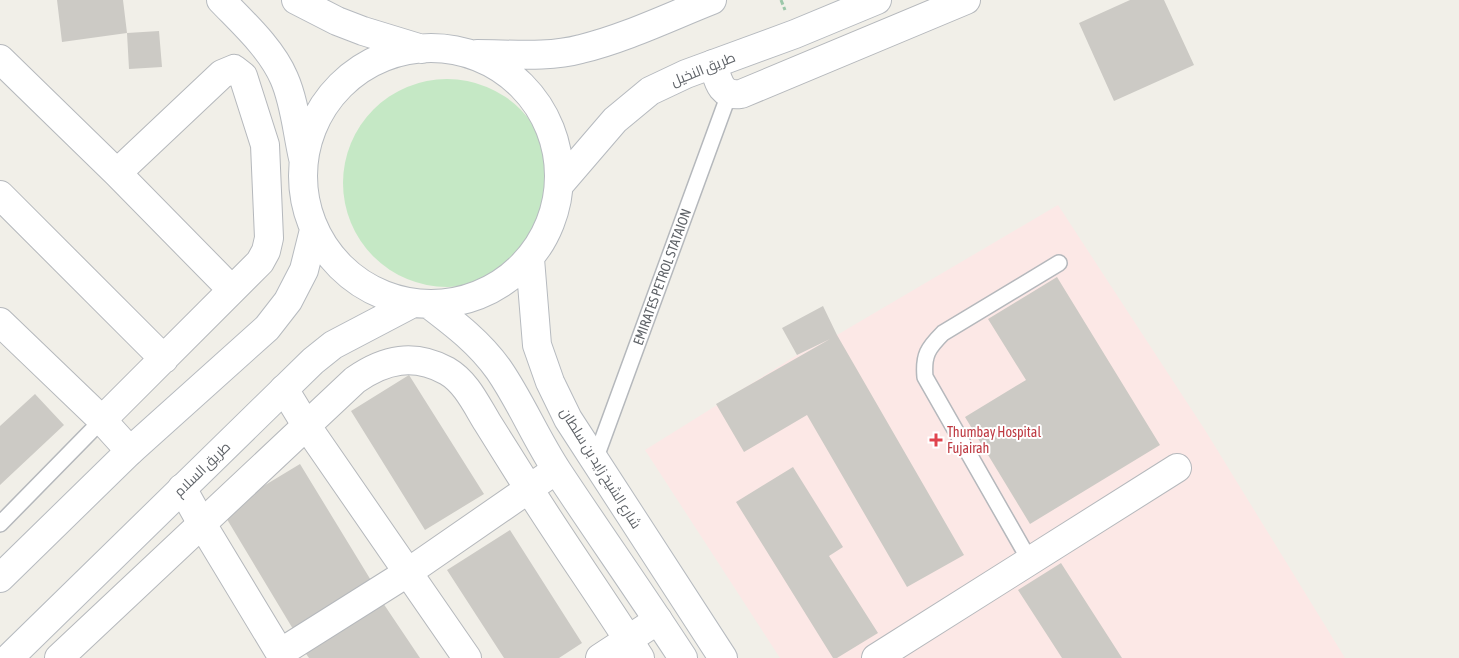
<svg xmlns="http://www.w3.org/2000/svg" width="1459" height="658" font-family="'Asap Condensed',Cairo,sans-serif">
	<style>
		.medical { fill: #fce8e6 }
		.green { fill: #c5e8c5 }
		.building { fill: #cccac5 }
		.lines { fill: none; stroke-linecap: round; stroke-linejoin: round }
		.service-casing { stroke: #b5b8bc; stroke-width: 18 }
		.minor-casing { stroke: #b5b8bc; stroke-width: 30 }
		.tertiary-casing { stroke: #b5b8bc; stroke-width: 30 }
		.secondary-casing { stroke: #b6babf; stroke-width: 30 }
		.path { stroke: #9cc7a9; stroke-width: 3; stroke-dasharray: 5 2.5; stroke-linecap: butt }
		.service { stroke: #fff; stroke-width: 15 }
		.minor { stroke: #fff; stroke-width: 28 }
		.tertiary { stroke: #fff; stroke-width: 28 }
		.secondary { stroke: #fff; stroke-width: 28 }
		.health-dot { fill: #e0444e; stroke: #fff; stroke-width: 2 }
		.labels { text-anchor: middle; stroke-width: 4; stroke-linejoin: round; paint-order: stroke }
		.street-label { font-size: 14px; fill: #5f6368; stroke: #fff }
		.health-label { font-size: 14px; fill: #be3a42; stroke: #fff; text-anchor: start }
	</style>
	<rect width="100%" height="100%" fill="#f1efe8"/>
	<path class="medical" d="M1058,205L1205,430L1345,658H780L645,450L797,355L837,335Z"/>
	<path class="green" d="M343 183a104 104 0 1 1 208 0a104 104 0 1 1-208 0Z"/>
	<path class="building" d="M57,0H123L127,33L62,42Z
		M1130,0H1164L1194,65L1114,101L1079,23Z
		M159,31L162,67L129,69L127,33Z
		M1057,277L1160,445L1030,524L965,417L1026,380L988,319Z
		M823,306L837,335L964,555L907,587L807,415L744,452L716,404L830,339L797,355L782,328Z
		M409,375L484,494L425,530L351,411Z
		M35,394L64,425L0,485V426Z
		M300,464L372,582L293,629L222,511Z
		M793,467L843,547L829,556L878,633L837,658H833L736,502Z
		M510,530L582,643L559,658H504L447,570Z
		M1061,563L1122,658H1062L1018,590Z
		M381,600L420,658H309L304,651Z"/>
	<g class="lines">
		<defs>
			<g id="service">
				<path id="s1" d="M595,460L729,94"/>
				<path d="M0,524L102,420"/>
				<path d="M1030,561L925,377C923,355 928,348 943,333L1059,263"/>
			</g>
			<path id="minor" d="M0,59L117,173L232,290
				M713,64C718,80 720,97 741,94L966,0
				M0,195L164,359
				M0,322L102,420L130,451
				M284,389L306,425L467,658
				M102,420L260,262L266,251L269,238L265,145L243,76L234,69L222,74L117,173
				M182,488L202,524L283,658
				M280,653L407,573L556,470
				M600,658L658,620
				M876,658L1177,468"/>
			<path id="tertiary" d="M59,658L355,380C385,359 414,353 447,371C466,382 476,404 487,422C501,444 515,467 529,489C565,546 604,601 640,658"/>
			<path id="secondary" d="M221,0C243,23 271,48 284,78C295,103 297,132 303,158
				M296,0L337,21L363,31L422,49
				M303 176a128 128 0 1 1 256 0a128 128 0 1 1-256 0Z
				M477,54C511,54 548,58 581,49C626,38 669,17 712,0
				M560,184L615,120L650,91L686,74L795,34L877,0
				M530,259L537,345L550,382L568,419L723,658
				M430,305C455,324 480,343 499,370C521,402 536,439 558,472C599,534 642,595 683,658
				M0,578L130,451L267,328L288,301L304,270L314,230
				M9,658L313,361L333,345L413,303"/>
		</defs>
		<use href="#service" class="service-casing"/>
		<use href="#minor" class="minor-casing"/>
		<use href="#tertiary" class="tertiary-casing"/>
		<use href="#secondary" class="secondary-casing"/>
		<path class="path" d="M781,0L785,10"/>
		<use href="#service" class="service"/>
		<use href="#minor" class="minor"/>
		<use href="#tertiary" class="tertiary"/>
		<use href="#secondary" class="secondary"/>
	</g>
	<path class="health-dot" d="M933.5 432.5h5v5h5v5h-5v5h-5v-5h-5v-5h5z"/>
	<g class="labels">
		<g class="street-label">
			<text transform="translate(703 69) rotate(-22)" y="5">طريق النخيل</text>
			<text dy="5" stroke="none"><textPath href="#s1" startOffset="195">EMIRATES PETROL STATAION</textPath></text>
			<text transform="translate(601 468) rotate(58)" y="5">شارع الشيخ زايد بن سلطان</text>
			<text transform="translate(202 469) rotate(-44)" y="5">طريق السلام</text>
		</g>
		<g class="health-label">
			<text x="947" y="437">Thumbay Hospital<tspan x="947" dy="16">Fujairah</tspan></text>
		</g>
	</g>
</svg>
